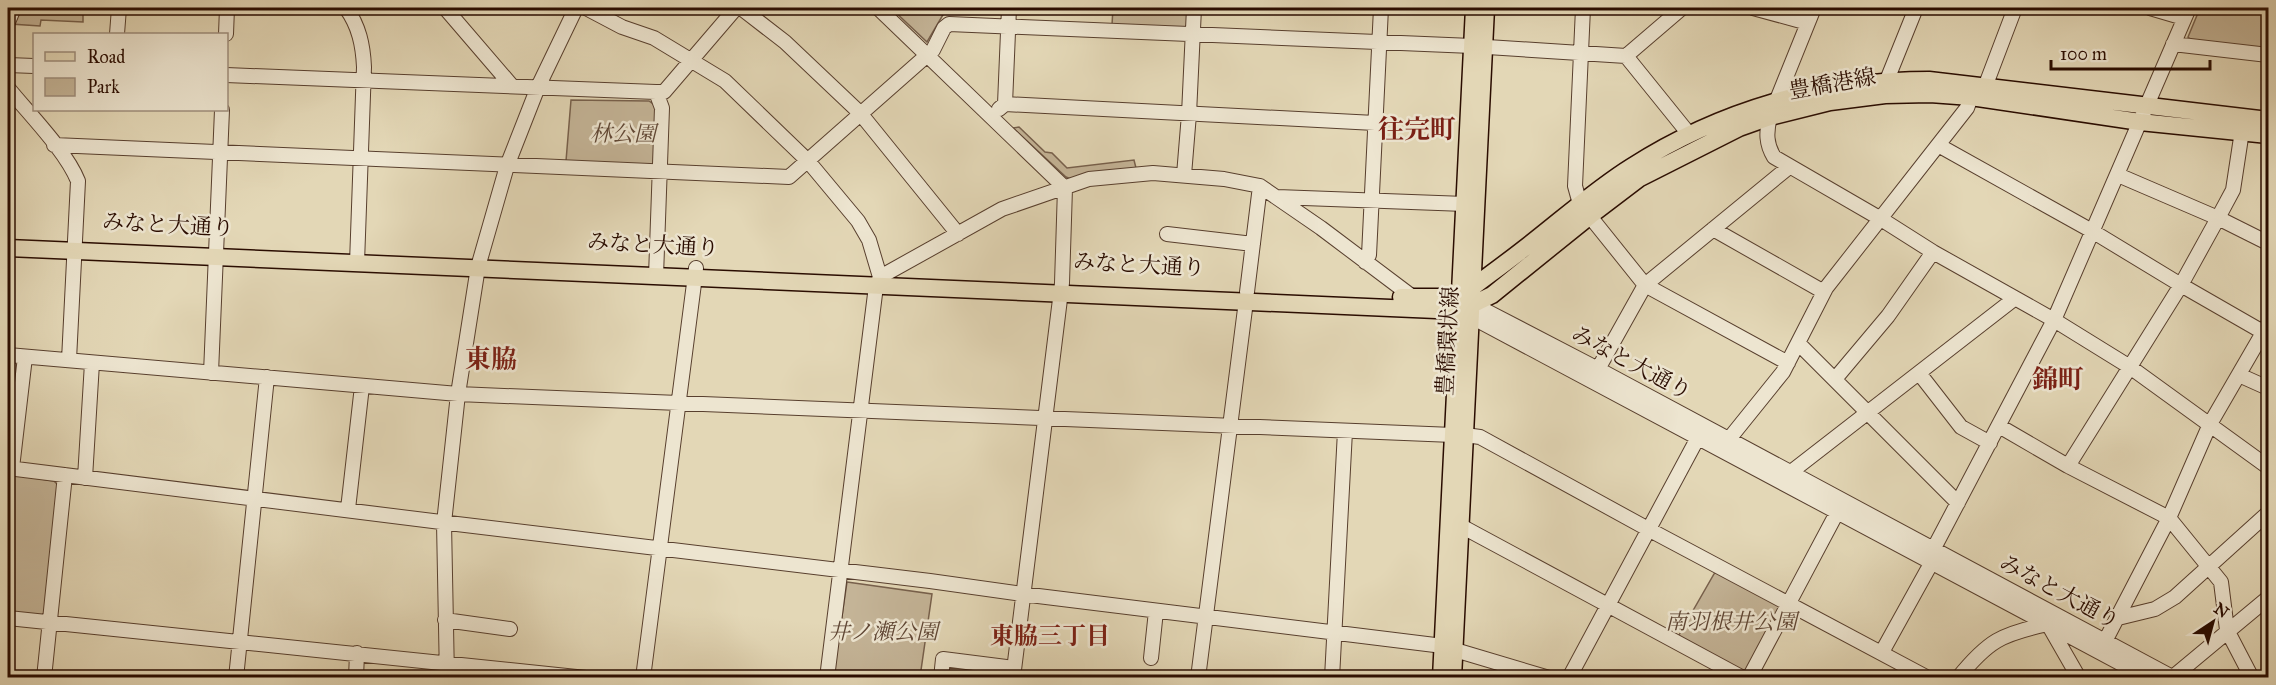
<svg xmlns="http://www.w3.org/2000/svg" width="2276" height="685" font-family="'IM FELL Great Primer','Noto Serif JP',serif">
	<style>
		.green { fill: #c4b497; stroke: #77604c; stroke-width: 1.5 }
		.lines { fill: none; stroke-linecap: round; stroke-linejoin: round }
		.minor-casing { stroke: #583f2e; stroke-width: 16 }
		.major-casing { stroke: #2a0c00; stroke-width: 19 }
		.minor { stroke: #ede5d0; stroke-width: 14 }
		.major { stroke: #e3d7b6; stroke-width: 16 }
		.labels { text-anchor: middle; stroke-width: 5; stroke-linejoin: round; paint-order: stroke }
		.street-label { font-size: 22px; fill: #2a0c00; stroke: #ede5d0 }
		.park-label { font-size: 22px; font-style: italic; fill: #604735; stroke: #ede5d0 }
		.neighbourhood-label { font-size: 24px; font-weight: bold; fill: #7a1f14; stroke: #ede5d0 }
		.quarter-label { font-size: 26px; font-weight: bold; fill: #7a1f14; stroke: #ede5d0 }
	</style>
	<rect width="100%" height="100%" fill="#e3d7b6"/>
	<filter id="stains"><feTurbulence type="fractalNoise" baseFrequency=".00333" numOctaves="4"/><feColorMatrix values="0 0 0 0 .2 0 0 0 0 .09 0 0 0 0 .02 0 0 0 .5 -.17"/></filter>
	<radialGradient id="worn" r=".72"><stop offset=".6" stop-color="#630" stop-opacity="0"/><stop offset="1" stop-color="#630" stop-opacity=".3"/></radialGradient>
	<path class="green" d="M20,8H83V22L41,20L40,26L11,24Z
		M891,8H947L927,42Z
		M1113,8H1189L1187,29L1112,25Z
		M2200,8H2268V49L2191,40L2188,37Z
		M571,100L649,101L656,106L654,167L566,161Z
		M1019,127L1045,152L1052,153L1067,168L1134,160L1136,168L1071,179L1066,177L1013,128Z
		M8,474L54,481L59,486L47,611L40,616L8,613Z
		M1718,571L1781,604L1747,673L1680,637L1679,635L1714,574Z
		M847,582L932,594L920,677L833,678Z"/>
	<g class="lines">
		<defs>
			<path id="minor" d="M346,8C359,26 363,45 364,67L357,263
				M445,8L512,86
				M586,8L622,27L654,38L725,81L808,161L858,221L869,240L880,277L1002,209L1089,179L1153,173L1224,179L1260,186L1321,228L1414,298
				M741,8L785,42L860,113L958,234
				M878,8L1065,188L1062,283L1013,678
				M1583,8L1575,186L1580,204L1645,285L1788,363
				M1753,8L1808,23
				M1814,8L1770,117C1766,132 1766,144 1774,157L1881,219L1933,252L2054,320L2130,367L2268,467
				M2150,8L2184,18
				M8,22L14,8
				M117,34L119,8
				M226,34L227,8
				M2173,44L2268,55
				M1626,56L1682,8
				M8,65L34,66
				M226,75L656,92
				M1887,80L1916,8
				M1985,87L2015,8
				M8,88C29,114 66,151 78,181L69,360
				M1005,104L1375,123
				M999,109L1005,104L1009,8
				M54,145L789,177L933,50L944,28L949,24L1472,46L1626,56L1689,134
				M1938,145L2092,231L2181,285L2268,335
				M1184,175L1189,114L1194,8
				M2118,175L2218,218L2268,243
				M1277,197L1465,204
				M1713,229L1824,292
				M1167,234L1253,244
				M1365,262L1369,255L1381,8
				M656,276L662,108L656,92H664L736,8
				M1247,292L1260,186
				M1467,301L1598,369L2174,678
				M1464,313L2148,678
				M1798,343L1958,503
				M8,355L458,394L1453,435
				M1598,369L1645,285L1789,167
				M211,373L222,110
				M1919,373L1961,427L1990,443
				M2239,375L2268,388
				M1835,379L1888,316L1933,252
				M1999,426L2068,466L2169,518L2221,582L2227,630L2252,678
				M1465,435L1480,437L1648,529L1928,678
				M1725,444L1783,372L1826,288L1967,108L1971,97
				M2068,466L2181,285L2218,218L2233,190L2242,131
				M8,468L457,524L930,581L1022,594L1443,646
				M12,468L25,357
				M1791,472L2014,299
				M85,478L92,363
				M348,509L362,386
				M1461,526L1743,678
				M8,618L586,678
				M2118,618L2155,609L2175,597L2268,513
				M445,620L510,629
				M2102,647L2169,518L2210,424L2268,324
				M1455,650L1549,678
				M1882,652L1928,569L1934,548L2054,320L2189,8
				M1151,658L1156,611
				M2173,677L2268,598
				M44,678L65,475
				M236,678L267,377
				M356,678L357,653
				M447,678L444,523L458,394L478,267L507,166L538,87L576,8
				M643,678L696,268
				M827,678L876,286L880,278
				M941,678L943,659L1014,668
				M1198,678L1246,301
				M1332,678L1345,431
				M1569,678L1702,430
				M1749,678L1841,505
				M1958,678C1988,641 2001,634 2048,624L2079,678"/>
			<path id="major" d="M8,248L1459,311L1492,295L1590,216L1640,178L1739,128L1770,117L1830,102L1885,95L1930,94L1971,97L2140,122L2268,135
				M1401,297H1460
				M1460,297C1486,277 1514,257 1540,236C1569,213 1599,187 1631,167C1720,110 1823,80 1929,80L2268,120
				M1441,678L1474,8
				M1453,678L1486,8"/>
		</defs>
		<use href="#minor" class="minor-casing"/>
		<use href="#major" class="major-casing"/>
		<use href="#minor" class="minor"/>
		<use href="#major" class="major"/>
	</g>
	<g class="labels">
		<g class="street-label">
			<text transform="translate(1832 83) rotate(-10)" y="8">豊橋港線</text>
			<text transform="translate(168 224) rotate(3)" y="8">みなと大通り</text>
			<text transform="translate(653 244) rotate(3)" y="8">みなと大通り</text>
			<text transform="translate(1139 264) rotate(3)" y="8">みなと大通り</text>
			<text transform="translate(1447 341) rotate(-87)" y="8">豊橋環状線</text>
			<text transform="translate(1632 362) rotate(28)" y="8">みなと大通り</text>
			<text transform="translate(2060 591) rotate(28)" y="8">みなと大通り</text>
		</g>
		<g class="park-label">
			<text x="623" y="141">林公園</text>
			<text x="1731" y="629">南羽根井公園</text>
			<text x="883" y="639">井ノ瀬公園</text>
		</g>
		<g class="neighbourhood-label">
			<text x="1050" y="644">東脇三丁目</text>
		</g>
		<g class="quarter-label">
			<text x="1417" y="138">往完町</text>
			<text x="491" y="368">東脇</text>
			<text x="2058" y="388">錦町</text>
		</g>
	</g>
	<rect width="2276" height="685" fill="none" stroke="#e3d7b6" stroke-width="30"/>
	<rect x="9" y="9" width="2258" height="667" fill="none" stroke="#2a0c00" stroke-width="3"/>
	<rect x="15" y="15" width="2246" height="655" fill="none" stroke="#2a0c00" stroke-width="1.5"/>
	<rect x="33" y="33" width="195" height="78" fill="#ede5d0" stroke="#9f8e7d" stroke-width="1.5"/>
	<rect x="45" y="52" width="30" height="9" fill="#e3d7b6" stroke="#9f8e7d" stroke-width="1.5"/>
	<text x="87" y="63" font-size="18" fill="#2a0c00">Road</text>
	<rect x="45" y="78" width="30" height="18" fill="#c4b497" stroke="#9f8e7d" stroke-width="1.5"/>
	<text x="87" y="93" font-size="18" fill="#2a0c00">Park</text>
	<g transform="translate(2213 622) rotate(36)" stroke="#ede5d0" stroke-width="4.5" paint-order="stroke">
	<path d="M0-4.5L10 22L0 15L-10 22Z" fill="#2a0c00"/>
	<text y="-9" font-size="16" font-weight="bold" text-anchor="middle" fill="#2a0c00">N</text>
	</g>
	<path d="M2051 60v9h159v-9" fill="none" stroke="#2a0c00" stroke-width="3"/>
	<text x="2060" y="60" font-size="18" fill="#2a0c00" stroke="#ede5d0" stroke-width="4.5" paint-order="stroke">100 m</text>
	<rect width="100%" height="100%" filter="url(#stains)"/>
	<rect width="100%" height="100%" fill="url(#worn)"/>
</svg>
